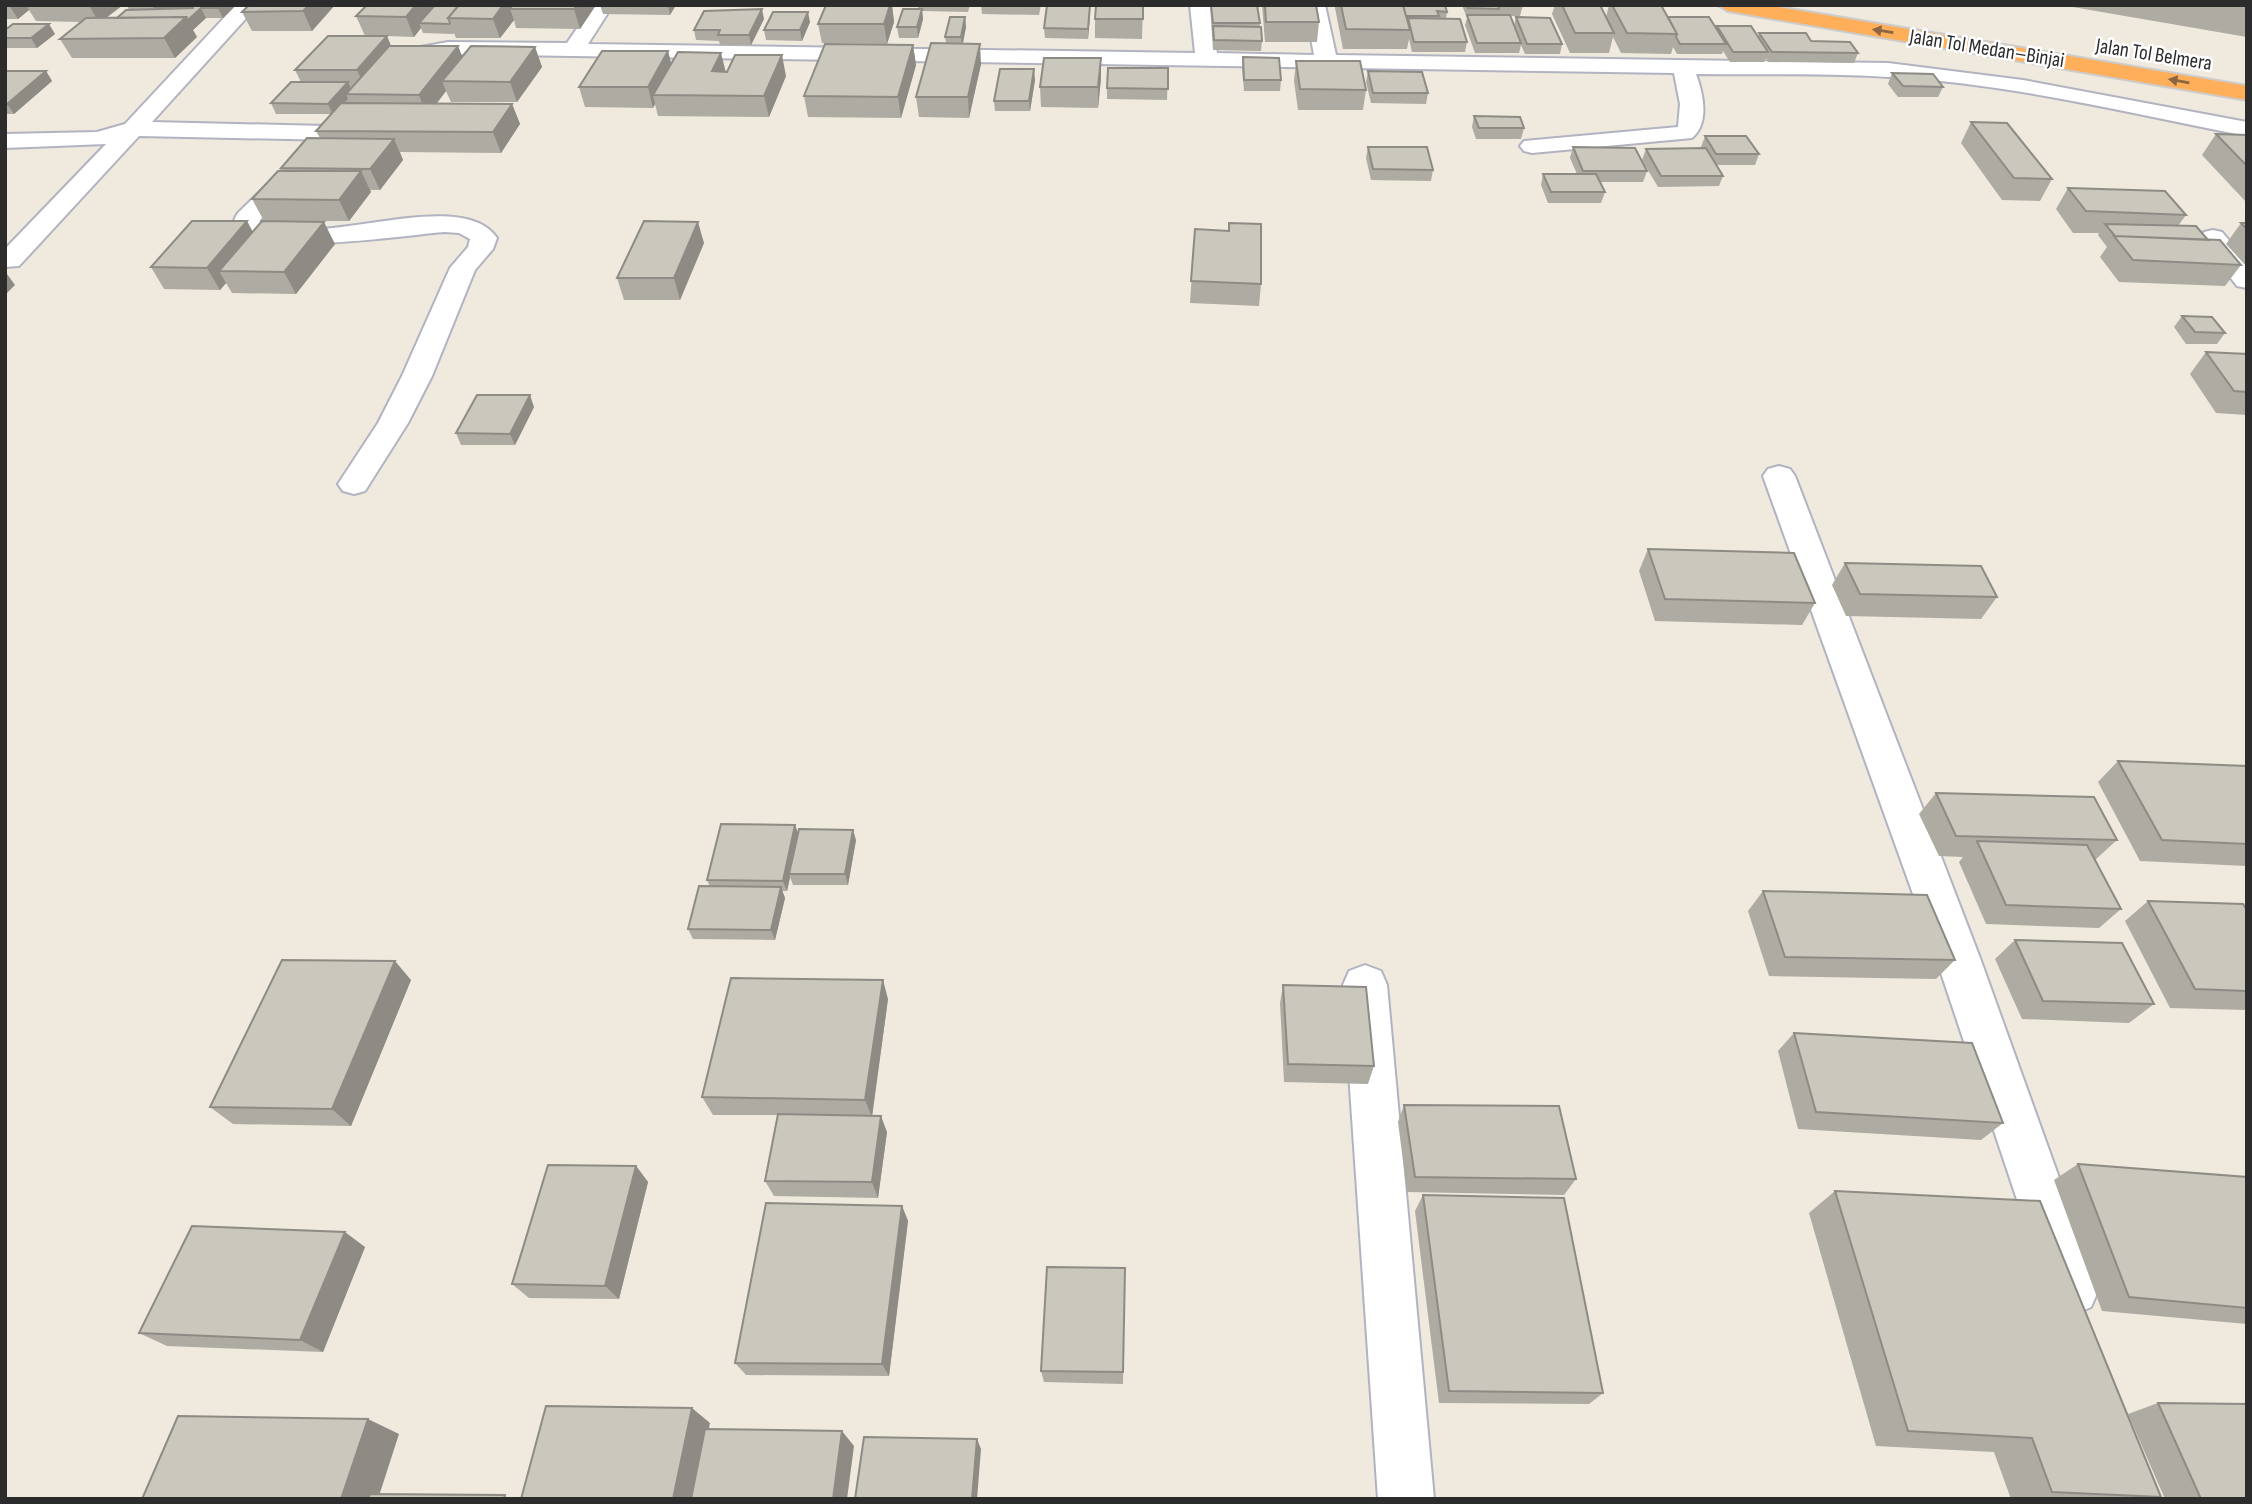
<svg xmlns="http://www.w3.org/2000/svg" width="2252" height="1504" font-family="'Sofia Sans Condensed',sans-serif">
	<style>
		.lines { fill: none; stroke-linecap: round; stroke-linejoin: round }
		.minor-casing { stroke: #b2b3c1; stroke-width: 4 }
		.highway-casing { stroke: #ccc; stroke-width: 4 }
		.minor { fill: #fff; fill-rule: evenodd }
		.highway { fill: #ffae59; fill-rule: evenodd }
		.wall { fill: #aeaba2 }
		.shaded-wall { fill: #8d8b84 }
		.building { fill: #cac7bc; stroke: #8d8b84; stroke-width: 2 }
		.oneway { fill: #8b6640 }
		.labels { text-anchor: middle; stroke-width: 5; stroke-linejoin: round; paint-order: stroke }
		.far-street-label { font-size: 21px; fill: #2c2c2c; stroke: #fff }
	</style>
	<rect width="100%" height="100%" fill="#efe9de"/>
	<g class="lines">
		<defs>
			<path id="minor" d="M236,5H258L152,122L327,126L350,100H366L369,105L366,110L341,138L333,140L139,136L19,266L5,267V249L106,144L5,148V134L97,132L125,124Z
				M593,5H613L588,44L1195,53L1190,5H1210L1217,53L1314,55L1305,5H1325L1336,55L1888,63L2023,80L2247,122V136C2128,113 2009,83 1888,77C1824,73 1760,75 1696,74C1703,93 1710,123 1692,138L1532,153L1524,151L1520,146L1524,141L1678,127L1680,104L1674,73L448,54L407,62L399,61L396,56L399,51L448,42L567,43Z
				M294,165L303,167L306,172L260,220V223C317,251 460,184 497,238L493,249L475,270L432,376L408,423L365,491L354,494L343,491L338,484L378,423L402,376L450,268L468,247L470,239L459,233L445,232C427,232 199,268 238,213L285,167Z
				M2213,230L2222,232L2247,262V288L2237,286L2200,238L2204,232Z
				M1779,466L1790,469L1795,476L1980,958L2099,1289L2091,1307L2073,1315L2055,1307L2047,1289L1936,958L1763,476L1768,469Z
				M1365,965L1381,971L1387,985L1434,1499H1378L1343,985L1349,971Z"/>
			<path id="highway" d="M1718,5H1766L2247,86V100L1728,11Z"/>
		</defs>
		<use href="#minor" class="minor-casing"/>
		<use href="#highway" class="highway-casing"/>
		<use href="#minor" class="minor"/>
		<use href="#highway" class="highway"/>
	</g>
	<path class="wall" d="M5,5H123L106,18H117L129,10L127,5H236L223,18H206L193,30L197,37L175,58H72L60,39L80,22L36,21L29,10L18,19H5Z
		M249,5H335L312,31H252L242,12Z
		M596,5L580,29L516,28L514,20L500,38H456L454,33L453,34L423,33L421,28L414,37L387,36L391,46H458L462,57L535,47L542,67L517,102H451L446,91L437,103L512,104L520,124L501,153L400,152L403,160L380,190H370L371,192L349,221H264L252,199L283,171L281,168L320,138L316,131L331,114H276L271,103L301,82L295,70L365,36L356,16Z
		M600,5H676L670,15L603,14Z
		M826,5H892L894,22L887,44L822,43L818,24Z
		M918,5H970L968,12L922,11L923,19L918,38H899L897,27L918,9Z
		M981,5H1041L1039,15L982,14Z
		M1143,5L1142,39L1095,38V19Z
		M1210,5H1257L1262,41L1261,51L1213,50Z
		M1262,5H1316L1319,22L1317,42H1265Z
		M1335,5H1445L1447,12L1446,19L1467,42L1465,52H1412L1409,39L1407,49H1343L1335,8Z
		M1462,5H1523L1520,16H1510L1514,25L1516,17L1562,44L1560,54H1525L1521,45L1519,53H1475L1465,25L1467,18Z
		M1555,5H1600L1606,17L1609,5H1661L1668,17L1716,29L1717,26L1758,37L1759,33L1811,41L1858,53L1854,63L1768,62L1766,58L1764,62H1730L1723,51L1722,54H1677L1673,47L1671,54L1621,53L1613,37L1609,53H1570L1552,14Z
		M2061,5H2247V37Z
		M1090,14L1088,39L1045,38L1044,28Z
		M965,17L966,27L963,43L981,64L969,118L919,117L916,97L946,43L945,37Z
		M764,19L751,45H720L719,41L696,40L694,30Z
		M810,22L802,41L766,40L764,30Z
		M5,30L55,34L37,48H5Z
		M913,45L916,65L901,118L808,117L804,96Z
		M668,51L671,64L725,72L786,76L769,117L658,116L655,104L653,108L585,107L579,87Z
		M1243,57L1281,80L1280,91H1244L1242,67Z
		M1296,61L1366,90L1363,110H1298L1294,81Z
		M1168,68L1167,100L1107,99V88Z
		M5,71H46L52,81L14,114H5Z
		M1368,71L1428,93L1426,104L1371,103L1366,82Z
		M1892,73L1943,87L1938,97H1898L1888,84Z
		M1101,78L1098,108L1041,107L1040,87Z
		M1035,80L1030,111H995L994,101Z
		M1474,116L1524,128L1521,139H1476L1472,127Z
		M1971,122L2052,179L2040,201L2002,200L1961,143Z
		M2216,134L2247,135V203L2202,155Z
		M1705,136L1759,154L1755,165H1716L1723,176L1719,186L1658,187L1642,160L1646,149L1702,148L1701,147Z
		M1368,147L1433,170L1431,181L1371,180L1366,158Z
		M1573,147L1647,171L1643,182H1600L1605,192L1601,203H1548L1541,185L1543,174H1577L1570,158Z
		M2068,188L2186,215L2178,226L2208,240L2241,265L2225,286L2119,282L2100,257L2107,247L2098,235L2099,233H2073L2056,209Z
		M1229,223L1261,284L1259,306L1190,303L1195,229L1228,231Z
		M2241,223H2247V267L2226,244Z
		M253,232L335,244L296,294L232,293L226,283L220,290L164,289L151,267Z
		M704,243L680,300H624L617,278Z
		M2182,316L2225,333L2217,344H2186L2174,327Z
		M2206,352L2247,354V415L2216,413L2190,374Z
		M534,407L515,445H461L456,433Z
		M1648,549L1815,603L1802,625L1655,621L1639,571Z
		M1845,563L1997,597L1981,619L1846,616L1832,585Z
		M2118,761L2247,766V866L2140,861L2098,782Z
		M1936,793L2117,840L2095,860L2121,909L2099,928L1986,924L1959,862L1963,857L1939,856L1919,814Z
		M798,832L856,840L848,885H793L790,877L787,891H782L785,898L775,940L693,939L688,929L710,887L707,880Z
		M1763,891L1955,960L1936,979L1769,976L1748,911Z
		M2148,901L2247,910V1010L2170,1008L2125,921Z
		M2015,940L2154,1004L2129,1023L2022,1019L1995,959Z
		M411,980L351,1126L233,1124L210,1107Z
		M1283,985L1374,1066L1368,1084L1284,1082L1280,1003Z
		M888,999L872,1115L887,1132L878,1198L774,1196L765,1181L778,1115H713L702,1097Z
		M1794,1033L2003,1123L1981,1140L1798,1129L1778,1051Z
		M1404,1105L1576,1179L1564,1195L1407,1192L1398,1122Z
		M2078,1164L2247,1177V1324L2102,1311L2054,1180Z
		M636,1166L648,1182L619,1299L529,1298L512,1284Z
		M1835,1191L2161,1497L2154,1499H2011L1994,1452L1876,1446L1809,1213Z
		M1423,1195L1603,1393L1589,1404L1439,1403L1415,1211Z
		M902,1206L908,1221L889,1376L746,1375L735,1363Z
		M365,1247L323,1352L167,1346L139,1333Z
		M1125,1268L1123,1384L1044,1382L1041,1371Z
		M2158,1403L2247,1499H2165L2128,1414Z"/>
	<path class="shaded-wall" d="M9,5H26L29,10L18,19Z
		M89,5H123L99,23Z
		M152,5H168L157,15Z
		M221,5H236L223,18L218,8Z
		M309,5H335L312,31L303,11Z
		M416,5H441L419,23L421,28L414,37L406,17Z
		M503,5H524L510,9L514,20L500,38L493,19Z
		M577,5H596L580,29L574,9Z
		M668,5H676L670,15Z
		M890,5H892L894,22L887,44L884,24Z
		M1090,5V14L1088,39V29Z
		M201,8L206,18L193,30L197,37L175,58L164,38L186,17Z
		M762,9L764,19L751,45L749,35Z
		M922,9L923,19L918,38L917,27Z
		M808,12L810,22L802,41L800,30Z
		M965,17L966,27L962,47L961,37Z
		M49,24L55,34L37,48L31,38Z
		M387,36L395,56L366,90L357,70Z
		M980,44L981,64L969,118L968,97Z
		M913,45L916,65L901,118L898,97Z
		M458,46L466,66L442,81L446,91L427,116L419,95Z
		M535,47L542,67L517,102L510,82Z
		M668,51L673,71L653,95L655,104L653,108L648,87Z
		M721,53L726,73L712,71Z
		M782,55L786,76L769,117L764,96Z
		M1101,58V78L1098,108V87Z
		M1034,69L1035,80L1030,111L1029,101Z
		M46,71L52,81L14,114L7,104Z
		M348,82L353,93L346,94L348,99L333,115L328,104Z
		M512,104L520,124L501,153L493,132Z
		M394,139L403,160L380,190L370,169Z
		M361,171L371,192L349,221L339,200Z
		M247,221L259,243L219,271L226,283L220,290L207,268Z
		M324,222L335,244L296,294L284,272Z
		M698,222L704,243L680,300L674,278Z
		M7,274L15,285L5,295V276Z
		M530,395L534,407L515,445L510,434Z
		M795,825L799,835L789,874L790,877L787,891L783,881Z
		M853,830L856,840L848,885L845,874Z
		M781,887L785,898L775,940L771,930Z
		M395,961L411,980L351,1126L332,1109Z
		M883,980L888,999L872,1117L865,1100Z
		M881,1116L887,1132L878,1198L872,1182Z
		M636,1166L648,1182L619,1299L605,1286Z
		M902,1206L908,1221L889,1376L882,1364Z
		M345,1232L365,1247L323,1352L300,1340Z
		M692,1408L710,1423L695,1499H673Z
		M368,1419L399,1434L378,1499H341Z
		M842,1431L854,1446L847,1499H833Z
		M977,1439L981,1449L977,1499H972Z"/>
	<path class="building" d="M163,5H221L218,8H201L188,20L186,17L117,18L126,10L194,8H160Z
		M249,5H309L303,11L242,12Z
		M367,5H416L406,17L356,16Z
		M435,5H459L448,18L450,23L449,24L419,23Z
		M459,5H503L493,19L448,18Z
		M512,5H577L574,9H510Z
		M826,5H890L884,24H818Z
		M1047,5H1090L1088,29L1044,28Z
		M1096,5H1143V19H1095Z
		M1211,5H1257L1260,23H1213Z
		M1265,5H1316L1319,22H1266Z
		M1341,5H1403L1410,30L1346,29Z
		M1403,5H1445L1447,12L1437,11L1439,16H1406Z
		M1467,5H1498L1499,9L1468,8Z
		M1562,5H1600L1614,33H1575Z
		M1612,5H1661L1677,34L1627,33Z
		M762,9L749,35H718L720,30H694L704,11Z
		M903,9H922L917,27H897Z
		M773,12H808L800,30H764Z
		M1467,15H1510L1521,43H1477Z
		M186,17L164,38L60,39L86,18Z
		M950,17H965L961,37H945Z
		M1516,17L1550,18L1562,44H1527Z
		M1668,17H1709L1726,44H1680L1676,37L1677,34Z
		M1408,18L1460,19L1467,42H1414Z
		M13,24H49L31,38H5V30Z
		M1213,26L1261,27L1262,41L1214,40Z
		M1717,26H1751L1768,52H1733Z
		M1759,33H1806L1811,41L1850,42L1858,53L1772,52Z
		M328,36H387L357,70H295Z
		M931,43L980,44L968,97H916Z
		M825,44L913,45L898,97L804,96Z
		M389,46H458L419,95L346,94Z
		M471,46L535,47L510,82L442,81Z
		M602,51H668L648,87H579Z
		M678,52L721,53L712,71L727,72L735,55H782L764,96L653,95Z
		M1243,57L1279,58L1281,80H1244Z
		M1044,58H1101L1098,87H1040Z
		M1296,61H1360L1366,90L1300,89Z
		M1108,68H1168V89L1107,88Z
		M1000,69H1034L1029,101H994Z
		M5,71H46L7,104H5Z
		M1368,71L1422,72L1428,93H1373Z
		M1892,73L1933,74L1943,87L1903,86Z
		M291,82H348L328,104L271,103Z
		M341,103L512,104L493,132L316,131Z
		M1474,116L1520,117L1524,128H1479Z
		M1971,122L2007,123L2052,179L2014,178Z
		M2216,134L2247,135V166Z
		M1705,136H1746L1759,154H1716Z
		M307,138L394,139L370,169L281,168Z
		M1368,147H1427L1433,170L1373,169Z
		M1573,147L1635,148L1647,171H1583Z
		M1706,148L1723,176H1661L1646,149Z
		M278,171H361L339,200L252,199Z
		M1543,174H1596L1605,192H1551Z
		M2068,188L2165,191L2186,215L2086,211Z
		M192,221H247L207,268L151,267Z
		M262,221L324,222L284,272L219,271Z
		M644,221L698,222L674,278H617Z
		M1229,223L1261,224V284L1191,281L1195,229L1229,231Z
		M2241,223H2247V229Z
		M2105,224L2196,226L2208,240L2115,236Z
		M2114,236L2220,240L2241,265L2133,260Z
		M2182,316L2212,317L2225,333L2195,332Z
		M2206,352L2247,354V392L2234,391Z
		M477,395H530L510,434L456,433Z
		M1648,549L1794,553L1815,603L1665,599Z
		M1845,563L1981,566L1997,597L1860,594Z
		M2118,761L2247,766V844L2162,840Z
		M1936,793L2094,797L2117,840L1956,836Z
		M721,824L795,825L783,881L707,880Z
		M799,829L853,830L845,874H789Z
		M1977,841L2087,845L2121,909L2006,905Z
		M699,886L781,887L771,930L688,929Z
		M1763,891L1927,895L1955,960L1785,957Z
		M2148,901L2243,904L2247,910V991L2195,989Z
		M2015,940L2122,943L2154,1004L2043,1001Z
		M282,960L395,961L332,1109L210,1107Z
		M731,978L883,980L865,1100L702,1097Z
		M1283,985L1366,987L1374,1066L1288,1064Z
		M1794,1033L1972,1043L2003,1123L1816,1112Z
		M1404,1105L1559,1106L1576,1179L1415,1177Z
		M778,1114L881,1116L872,1182L765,1181Z
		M2078,1164L2247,1177V1308L2129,1297Z
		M548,1165L636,1166L605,1286L512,1284Z
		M1835,1191L2040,1201L2161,1497L2052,1492L2032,1438L1908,1431Z
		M1423,1195L1564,1198L1603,1393L1449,1391Z
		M766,1203L902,1206L882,1364L735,1363Z
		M192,1226L345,1232L300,1340L139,1333Z
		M1047,1267L1125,1268L1123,1372L1041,1371Z
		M2158,1403L2247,1404V1499H2201Z
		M546,1406L692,1408L673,1499H521Z
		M178,1416L368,1419L341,1499H142Z
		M705,1429L842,1431L833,1499H691Z
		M864,1437L977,1439L972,1499H855Z
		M370,1494L505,1495L504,1499H368Z"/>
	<defs><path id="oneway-solid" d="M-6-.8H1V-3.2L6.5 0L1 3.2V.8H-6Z" transform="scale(1.75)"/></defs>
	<g class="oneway">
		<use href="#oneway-solid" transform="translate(1883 31) rotate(-171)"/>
		<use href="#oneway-solid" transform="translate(2179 81) rotate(-170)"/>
	</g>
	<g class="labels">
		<g class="far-street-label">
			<text transform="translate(1987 48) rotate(9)" y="7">Jalan Tol Medan–Binjai</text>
			<text transform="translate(2154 54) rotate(9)" y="7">Jalan Tol Belmera</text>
		</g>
	</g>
	<rect width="2252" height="1504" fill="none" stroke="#2c2c2c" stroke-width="14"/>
</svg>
